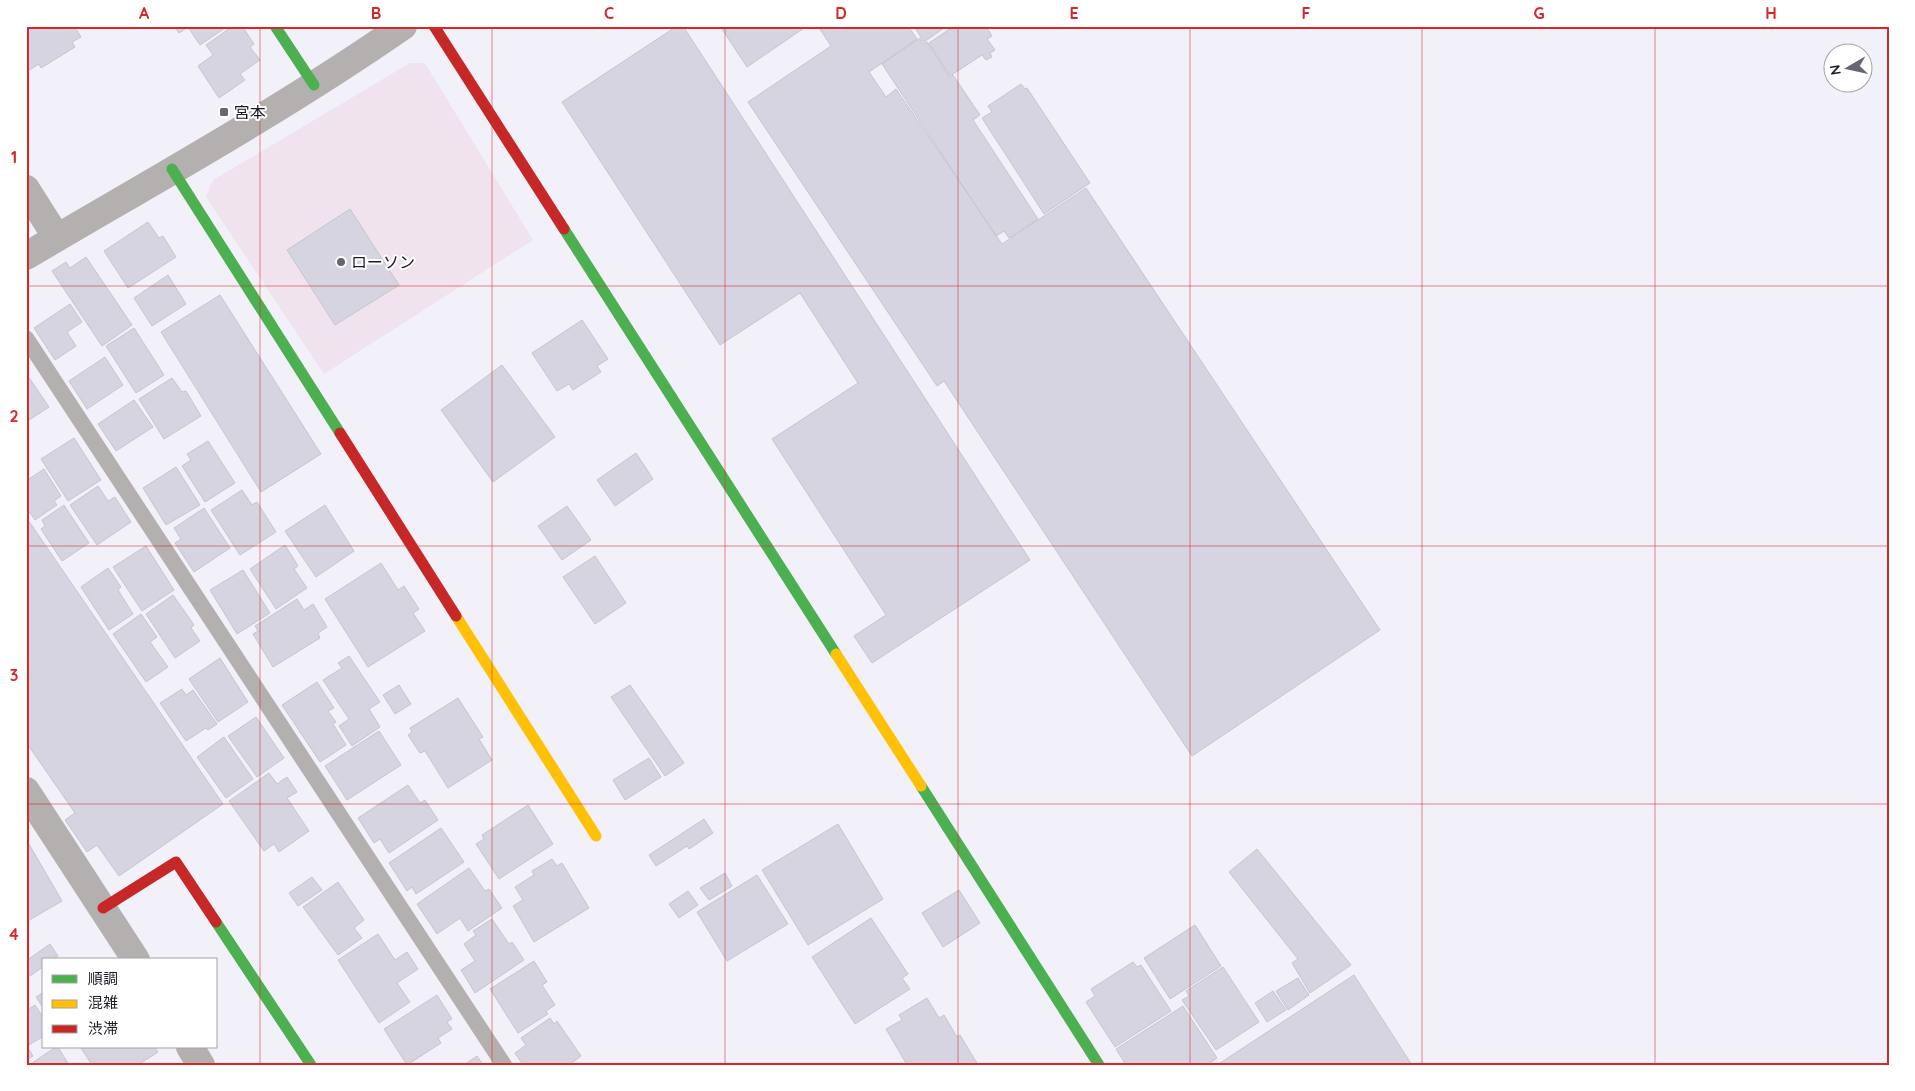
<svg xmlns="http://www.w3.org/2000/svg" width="1915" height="1091" font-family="Quicksand,'Noto Sans JP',sans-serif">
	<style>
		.commercial { fill: #f0e3ed }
		.building { fill: #d6d4e1; stroke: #c6c5cf }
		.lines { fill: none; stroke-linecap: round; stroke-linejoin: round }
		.lane { stroke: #b3b0af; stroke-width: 16 }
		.street { stroke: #b3b0af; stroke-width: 28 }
		.fast { stroke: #4caf50; stroke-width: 11 }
		.slow { stroke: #ffc107; stroke-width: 11 }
		.jam { stroke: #c62828; stroke-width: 11 }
		.grid { fill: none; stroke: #d62828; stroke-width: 1; stroke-opacity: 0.55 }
		.poi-dot { fill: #676670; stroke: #fff; stroke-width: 2 }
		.labels { text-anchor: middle; stroke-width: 4; stroke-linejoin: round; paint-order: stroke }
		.poi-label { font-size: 16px; fill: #1c1b25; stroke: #fff; text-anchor: start }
		.neatline { fill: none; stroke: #d62828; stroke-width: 2 }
		.grid-label { font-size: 16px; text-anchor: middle; font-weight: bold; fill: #d62828 }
	</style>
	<rect width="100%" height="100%" fill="#f2f1fa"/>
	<path class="commercial" d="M410,63H425L533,240L324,374L206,197L213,180Z"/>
	<path class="building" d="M26,26H74L81,37L72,42L75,47L41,68L39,64L26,72Z
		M174,26H228L200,45L188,27L179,33Z
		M233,26H242L254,44L250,47L260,60L240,74L245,80L219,98L198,66L213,55L206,45Z
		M677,26H683L1030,560L872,663L854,636L886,615L772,439L858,383L800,293L720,345L562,102Z
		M720,26H807L747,67Z
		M818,26H908L917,39L869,72L886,97L896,89L1002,244L1086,188L1380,630L1192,756L944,381L937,386L748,102L831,46Z
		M914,26H947L924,42Z
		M954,26H986L992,36L987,39L995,50L990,53L992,57L986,60L982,55L950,76L929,43Z
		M920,38L923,44L927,42L950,78L953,75L980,115L973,120L1038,219L1009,238L1004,231L996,236L882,64Z
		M1021,84L1025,89L1027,88L1090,183L1044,214L982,118L992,112L988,106Z
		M350,209L399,285L335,325L287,250Z
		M148,222L159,238L163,236L176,257L128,288L104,251Z
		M86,257L132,325L102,346L52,271L66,262L70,268Z
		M168,275L186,304L152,326L134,298Z
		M220,295L321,454L261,492L161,332Z
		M70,304L82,322L67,332L76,346L55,360L34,328Z
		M582,320L608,359L597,366L601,372L573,390L569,384L557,391L532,353Z
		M134,328L164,375L136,393L106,346Z
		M105,357L123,385L87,409L69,381Z
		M502,365L555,437L493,482L441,410Z
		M26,373L49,407L26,422Z
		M172,378L182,392L186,391L201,416L164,439L139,399Z
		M134,400L153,427L116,451L98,424Z
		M74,438L101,480L68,501L41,459Z
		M208,441L235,483L205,502L182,466L191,460L187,454Z
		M636,453L653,479L615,506L597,480Z
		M176,467L200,505L166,525L143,488Z
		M44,469L61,496L54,501L57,505L35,520L26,507V481Z
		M98,486L108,501L115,497L131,522L97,545L70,505Z
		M242,490L252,505L257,502L276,532L240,555L211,510Z
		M64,505L89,543L62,561L41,529L45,526L42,520Z
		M325,505L354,551L316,577L285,531Z
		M567,506L591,540L562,560L538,526Z
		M204,508L230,548L194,572L175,543L181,539L174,528Z
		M26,517L223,804L119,876L97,845L87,852L65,820L75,813L26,742Z
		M285,545L298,566L294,569L307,588L276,609L250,569Z
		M146,546L174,590L142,611L113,567Z
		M595,556L626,603L595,624L563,577Z
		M381,563L398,590L404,586L419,609L413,613L425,631L368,667L325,599Z
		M108,568L121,587L118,590L133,614L109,630L81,587Z
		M243,570L270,613L237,634L210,590Z
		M173,595L194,625L191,628L200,641L175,658L146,614Z
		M297,599L304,610L313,604L327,627L318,633L320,638L273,667L253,634L258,631L255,626Z
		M141,614L157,637L150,642L168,667L146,682L113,634Z
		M349,656L380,702L369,709L380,727L352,746L339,726L349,719L323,680L342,668L338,663Z
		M220,658L248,702L218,722L189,679Z
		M317,682L334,708L328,711L336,722L333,724L346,745L320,762L282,705Z
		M399,685L411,704L395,714L383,695Z
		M630,685L684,763L665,776L611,697Z
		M182,689L186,695L193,690L217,724L208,730L206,728L186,741L160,703Z
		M458,698L483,737L479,739L492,760L448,788L425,751L420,753L408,735L412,732L410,728Z
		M256,717L284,758L257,777L228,736Z
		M379,731L401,765L347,800L325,766Z
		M224,737L253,779L226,798L197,757Z
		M649,758L661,777L625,800L613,780Z
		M269,773L277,784L287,777L297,792L287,798L309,831L279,852L274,844L264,851L229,801Z
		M408,785L420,803L425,800L438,820L389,853L380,839L374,843L358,818Z
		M528,805L553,844L499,879L476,844L484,839L482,835Z
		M704,819L713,833L689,849L687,846L656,866L649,855Z
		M838,824L883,899L808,945L762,870Z
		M441,828L464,862L416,894L412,887L407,891L389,863Z
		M26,839L62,901L26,922Z
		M1257,849L1351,965L1310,993L1292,963L1298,959L1229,872Z
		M552,859L557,866L562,863L589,908L534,942L513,906L523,900L515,887L534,875L532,871Z
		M469,868L485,891L489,889L502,908L468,931L460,918L437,934L417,904Z
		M725,873L732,886L709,900L700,888Z
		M757,875L788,924L727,961L697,912Z
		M312,877L322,890L298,906L289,893Z
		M338,882L364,920L354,928L362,938L338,955L303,907Z
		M959,890L980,923L943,947L922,913Z
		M688,891L698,905L679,918L669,904Z
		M871,918L908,974L902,978L910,989L855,1024L812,957Z
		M492,919L509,944L512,942L524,960L475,993L461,970L475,961L464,944L476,935L473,931Z
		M1195,925L1221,966L1170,999L1144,958Z
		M378,934L395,960L407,952L418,969L397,983L410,1002L379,1023L338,960Z
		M50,944L58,956L53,960H44V966L30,976L26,970V961Z
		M534,961L547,982L542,985L555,1005L546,1011L548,1014L518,1033L490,989Z
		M1133,962L1137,967L1141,965L1171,1011L1115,1047L1086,1002L1095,996L1091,989Z
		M1223,967L1259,1022L1216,1050L1182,1000L1189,996L1186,991Z
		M1354,975L1412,1065H1217Z
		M1298,978L1309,995L1288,1010L1276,991Z
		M1273,991L1286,1010L1267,1022L1255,1003Z
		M44,992V1009L36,997Z
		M437,995L452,1019L447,1022L452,1029L438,1038L441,1043L407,1065L384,1029Z
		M927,998L939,1018L944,1015L957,1037L960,1035L978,1065H907L886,1029L902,1020L899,1015Z
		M26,1004L29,1009L35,1005L44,1019V1036L27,1046L33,1056L26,1060Z
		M1183,1006L1217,1058L1207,1065H1126L1116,1049Z
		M550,1018L554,1024L557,1021L581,1056L569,1065H523L515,1053L526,1045L521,1038Z
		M56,1047H58L69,1065H29Z
		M83,1047H155L158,1052L138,1065H92L81,1048Z
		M477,1056L483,1065H464Z"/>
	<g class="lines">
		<path class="lane" d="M26,338L504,1065"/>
		<path class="street" d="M26,189L57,238
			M26,256C153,181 282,110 403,26
			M26,791L136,960
			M190,1047L201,1065"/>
		<path class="fast" d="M275,26L314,85
			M172,169L340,433
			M564,229L836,654
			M921,786L1099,1065
			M216,922L311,1065"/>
		<path class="slow" d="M456,616L596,836
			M836,654L921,786"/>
		<path class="jam" d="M434,26L564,229
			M340,433L456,616
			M103,908L176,862L216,922"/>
	</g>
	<path class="grid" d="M260,26V1065M492,26V1065M725,26V1065M958,26V1065M1190,26V1065M1422,26V1065M1655,26V1065M26,286H1889M26,546H1889M26,804H1889"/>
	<g class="poi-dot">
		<rect x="219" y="107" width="10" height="10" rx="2.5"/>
		<circle cx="341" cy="262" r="5"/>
	</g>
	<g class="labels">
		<g class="poi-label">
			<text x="234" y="118">宮本</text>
			<text x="351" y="268">ローソン</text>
		</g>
	</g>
	<rect width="1915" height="1091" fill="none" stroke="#ffffff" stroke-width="55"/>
	<rect x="42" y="958" width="175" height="90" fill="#ffffff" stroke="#a4a4a8"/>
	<rect x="52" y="975" width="25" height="8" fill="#4caf50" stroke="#a4a4a8"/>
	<text x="88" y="984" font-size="15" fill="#1c1b25">順調</text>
	<rect x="52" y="1000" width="25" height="8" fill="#ffc107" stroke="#a4a4a8"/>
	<text x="88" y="1008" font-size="15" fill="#1c1b25">混雑</text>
	<rect x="52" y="1025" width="25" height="8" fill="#c62828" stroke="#a4a4a8"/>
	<text x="88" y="1034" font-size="15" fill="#1c1b25">渋滞</text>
	<g transform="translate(1848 68) rotate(261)"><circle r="24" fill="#ffffff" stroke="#a4a4a8"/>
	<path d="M0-4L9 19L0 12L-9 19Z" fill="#676670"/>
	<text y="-8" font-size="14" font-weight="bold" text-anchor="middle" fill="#1c1b25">N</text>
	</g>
	<rect x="28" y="28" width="1860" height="1036" class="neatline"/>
	<g class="grid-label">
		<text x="144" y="19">A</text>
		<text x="376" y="19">B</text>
		<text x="609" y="19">C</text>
		<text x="841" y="19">D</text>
		<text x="1074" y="19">E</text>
		<text x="1306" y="19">F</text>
		<text x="1539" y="19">G</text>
		<text x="1771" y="19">H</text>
		<text x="14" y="163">1</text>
		<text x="14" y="422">2</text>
		<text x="14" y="681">3</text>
		<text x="14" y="940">4</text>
	</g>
</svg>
